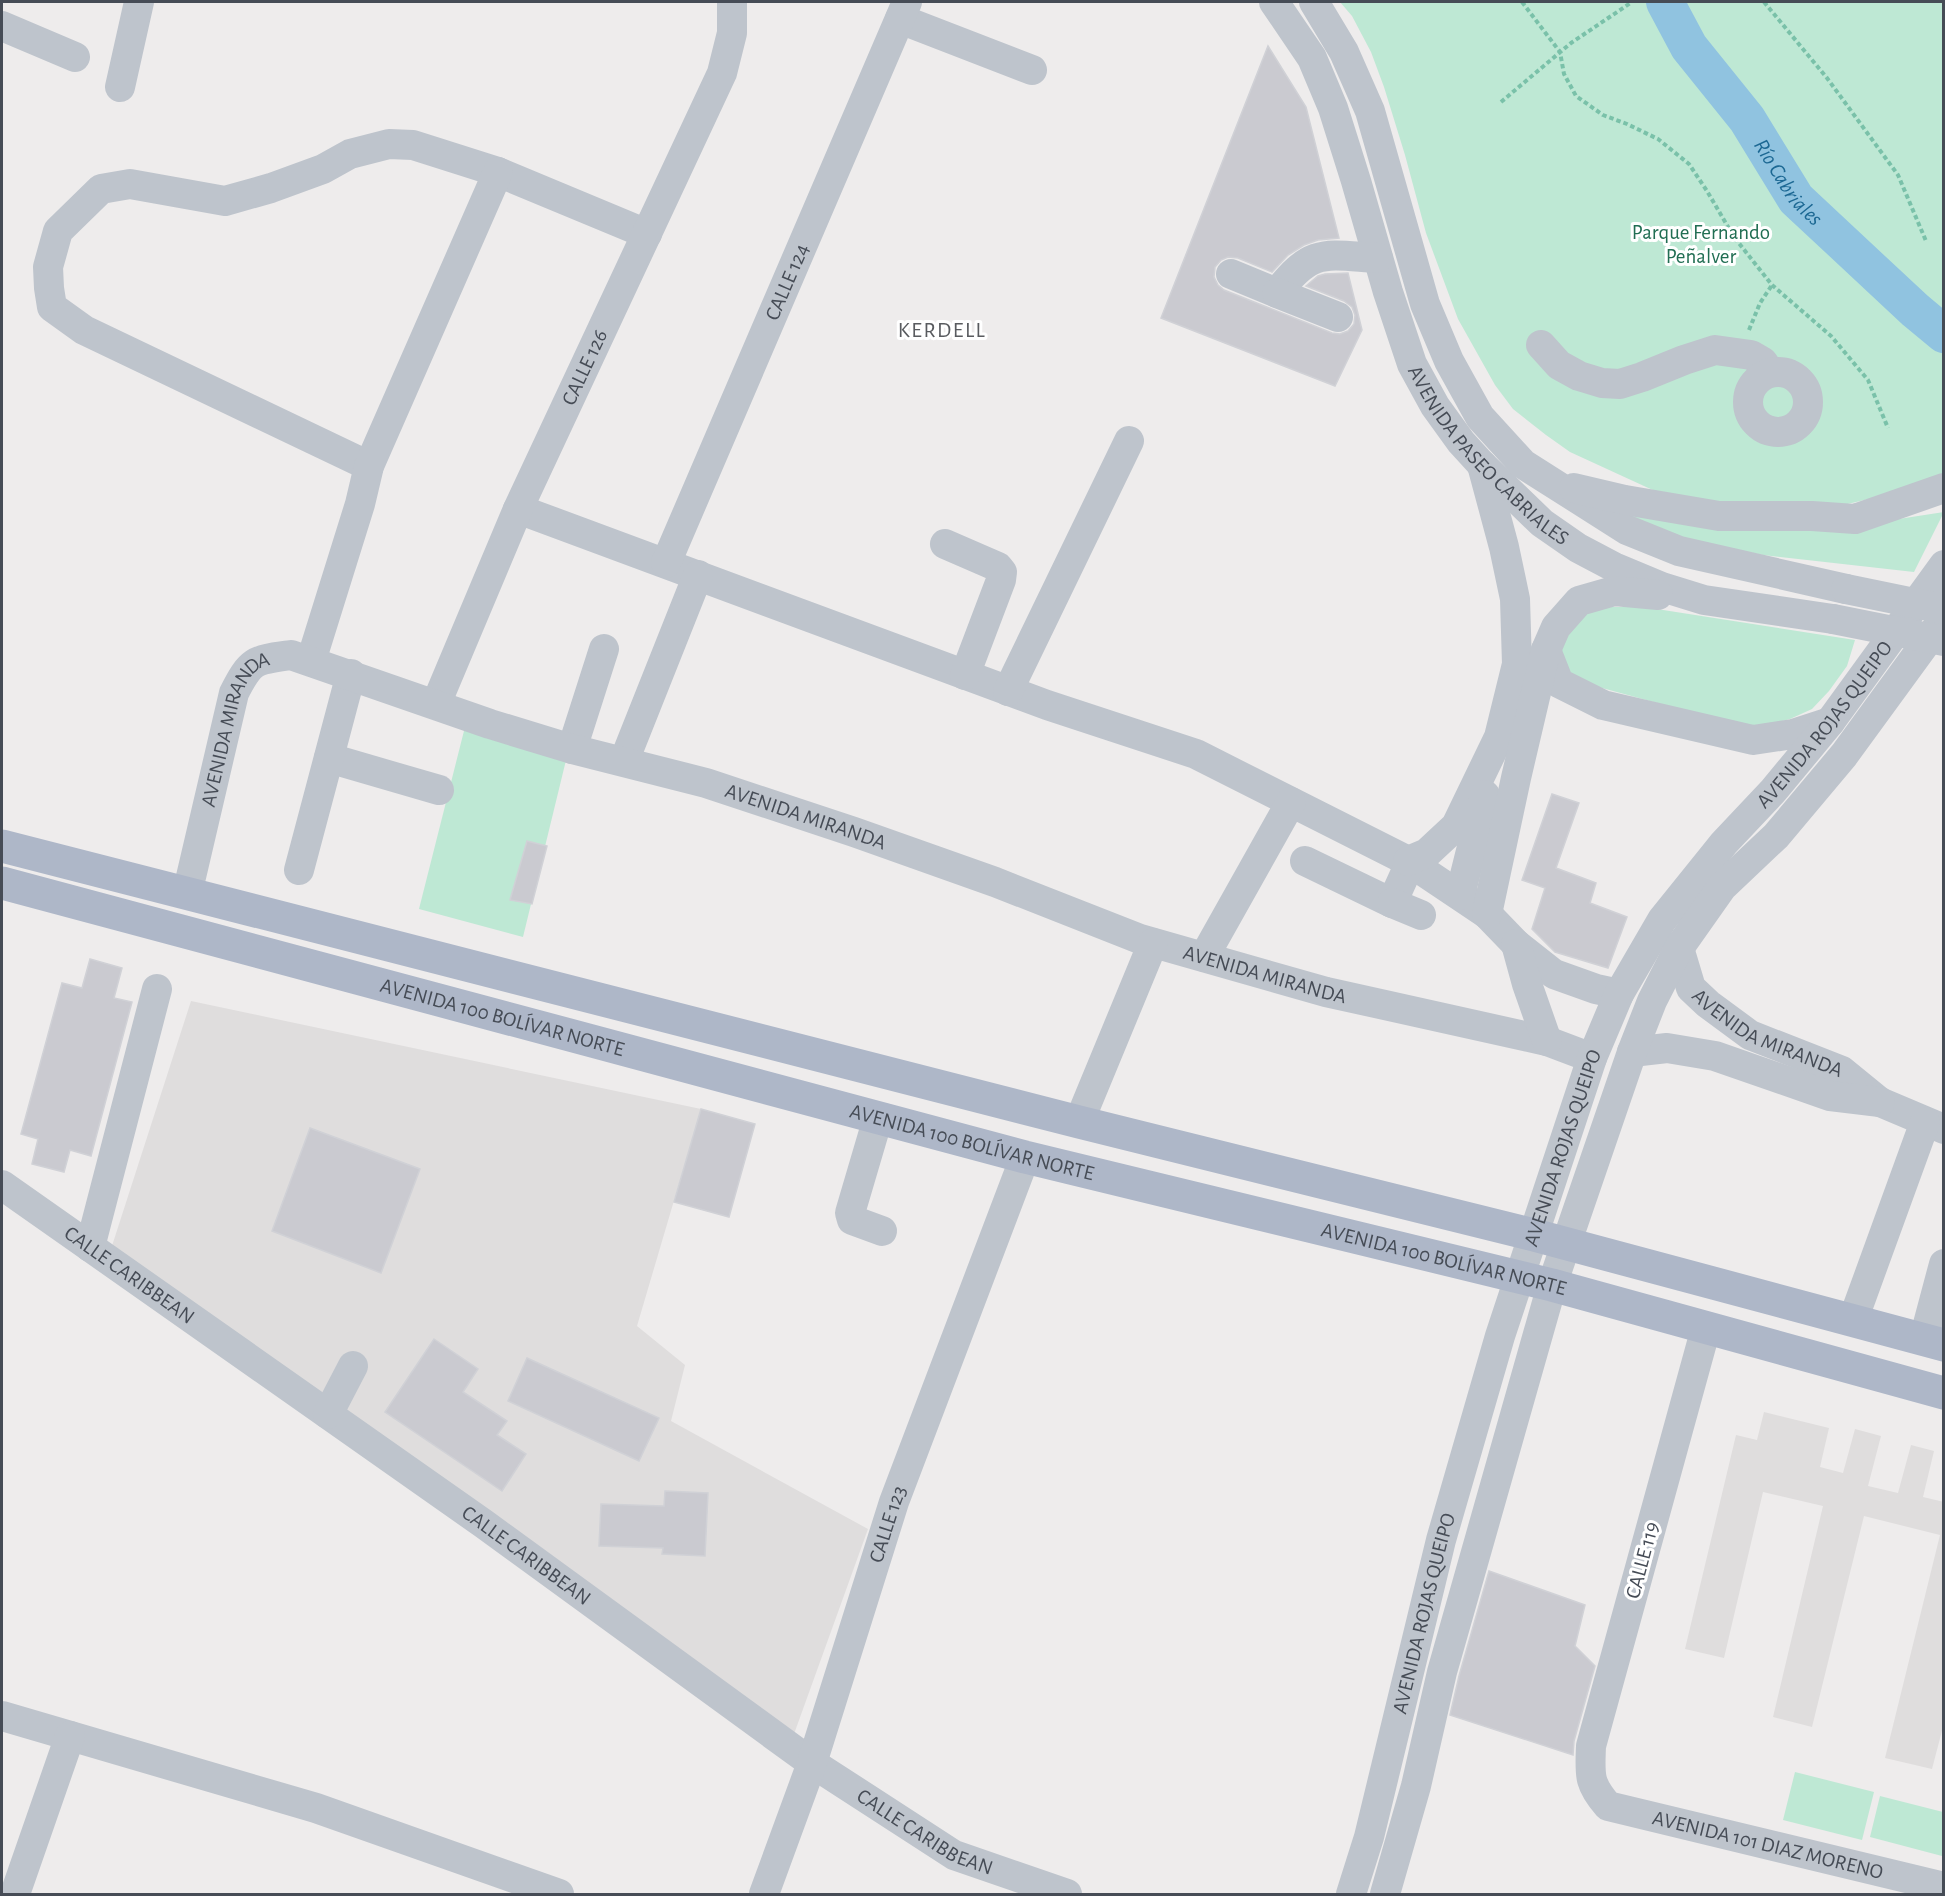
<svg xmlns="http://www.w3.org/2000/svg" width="1945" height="1896" font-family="'Alegreya Sans',sans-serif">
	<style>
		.education { fill: #dfdddd }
		.green { fill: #bee8d4 }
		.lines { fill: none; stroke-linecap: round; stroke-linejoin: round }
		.river { stroke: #90c3e0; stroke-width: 38 }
		.building { fill: #cacad0; stroke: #d0d1d6; stroke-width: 1.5 }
		.path { stroke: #7ac1a9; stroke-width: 4; stroke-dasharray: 4.5 3; stroke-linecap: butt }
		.minor { stroke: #bec4cc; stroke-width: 30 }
		.major { stroke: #aeb7c8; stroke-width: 33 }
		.minor-bridge { stroke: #bec4cc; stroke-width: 30 }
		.labels { text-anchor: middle; stroke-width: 6; stroke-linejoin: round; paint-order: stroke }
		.park-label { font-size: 21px; fill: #216e53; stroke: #fff }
		.street-label { font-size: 21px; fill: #464c56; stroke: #fff }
		.water-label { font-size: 22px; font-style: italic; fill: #1c6893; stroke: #fff }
		.neighbourhood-label { font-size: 22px; letter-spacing: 1.5px; fill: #595b5f; stroke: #fff }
	</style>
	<rect width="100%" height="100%" fill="#eeecec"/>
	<path class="education" d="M191,1001L701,1109L637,1326L685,1365L671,1421L868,1529L794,1734L111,1249Z
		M1764,1412L1829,1428L1820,1467L1843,1473L1855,1429L1881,1436L1868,1486L1898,1493L1911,1445L1934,1451L1923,1497L1944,1502V1723L1932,1769L1885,1758L1940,1535L1864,1516L1812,1727L1773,1717L1823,1506L1763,1492L1724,1658L1685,1649L1736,1435L1757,1440Z"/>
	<path class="green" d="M1340,2H1943V474L1873,498L1839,506L1753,507L1657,492L1570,452L1546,435L1513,409L1495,385L1458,319L1426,233L1405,155L1384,87L1371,52L1352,16Z
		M1944,512L1914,572L1763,555L1709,544L1675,535L1623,513L1892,520Z
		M1611,607H1644L1855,640L1847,666L1829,691L1812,709L1790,719L1770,724L1742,726L1591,685L1571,675L1561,664V647L1582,611Z
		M466,723L568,752L523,937L419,909Z
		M1795,1772L1874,1792L1862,1840L1783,1820Z
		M1880,1796L1943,1812L1942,1856L1870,1837Z"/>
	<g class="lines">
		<path class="river" id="s1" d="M1665,2L1689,47L1747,119L1796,199L1915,310L1944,334"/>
	</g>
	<path class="building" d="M1268,46L1306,107L1339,238L1318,240L1304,245L1288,255L1272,272L1238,258L1228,257L1221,260L1215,267L1214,277L1218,285L1224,290L1332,333L1340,334L1348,331L1354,324L1355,315L1352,307L1344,301L1306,286L1318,276L1325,274L1348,273L1362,330L1335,386L1161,318Z
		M1552,794L1579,803L1556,868L1596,883L1590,903L1627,917L1608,968L1555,952L1532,929L1545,888L1522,880Z
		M527,841L547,846L532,904L510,900Z
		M90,959L122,968L114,998L132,1002L91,1156L70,1150L64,1172L32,1164L38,1139L21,1134L62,983L82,988Z
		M701,1109L755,1124L729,1217L674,1202Z
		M310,1128L420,1169L381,1273L272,1231Z
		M434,1339L478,1369L463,1392L507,1421L497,1435L526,1454L502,1491L385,1412Z
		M527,1358L659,1418L639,1461L508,1401Z
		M665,1491L708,1493L705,1556L662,1554L663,1548L599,1546L601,1504L664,1506Z
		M1489,1571L1585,1605L1575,1646L1595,1666L1574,1741L1573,1755L1450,1715L1459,1676Z"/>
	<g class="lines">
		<path class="path" d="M1522,2L1560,52L1564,74L1576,96L1603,115L1627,124L1658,139L1689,164L1707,191L1734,237L1772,285L1831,336L1868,380L1888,428
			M1764,2L1827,78L1898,175L1926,241
			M1501,102L1571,43L1632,2
			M1749,330L1760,303L1772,285"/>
		<g class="minor">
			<path id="s2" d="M1274,2L1312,58L1333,108L1356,181L1388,292L1412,364L1435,406L1461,442L1482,465L1542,523L1578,548L1614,567L1662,587L1704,600L1833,619"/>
			<path d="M1314,2L1344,52L1370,111L1425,304L1449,361L1480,417L1523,464L1627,530L1679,551L1846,589"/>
			<path d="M900,19L1032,70"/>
			<path d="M2,26L75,57"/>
			<path d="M120,87L139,2"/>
			<path d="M1231,274L1277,293C1312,247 1325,255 1378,258"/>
			<path d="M1277,293L1338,317"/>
			<path d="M1541,345L1559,365L1579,376L1602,383L1620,384L1642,377L1684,360L1715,350L1751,355L1763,362L1770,372"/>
			<circle cx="1778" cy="402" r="30"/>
			<path d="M369,466L84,330L52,307L49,288L48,267L58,231L101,189L130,184L225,201L271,188L323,169L350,154L389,144L413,145L498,172L647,234"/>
			<path d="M1574,488L1625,500L1719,516H1812L1855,519L1944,488"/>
			<path d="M518,509L1047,705L1196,754L1408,861L1487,914L1516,944L1554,974L1596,989L1619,994"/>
			<path d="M945,544L998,567L1002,572L1001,580L965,675"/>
			<path id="s3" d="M666,563L907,2"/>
			<path d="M1546,650L1559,683L1603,705L1753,740L1793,734L1830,722"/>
			<path d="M311,661L360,504L369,466L498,172"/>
			<path d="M1008,691L1129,441"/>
			<path id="s4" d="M436,704L518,509L722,73L732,33V2"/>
			<path d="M572,749L604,649"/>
			<path d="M329,758L439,790"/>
			<path d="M624,761L698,575"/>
			<path d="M1305,861L1392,903L1410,863"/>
			<path d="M1408,861L1427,853L1456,826L1499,737L1517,664L1515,599L1504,547L1482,465"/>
			<path d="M299,870L351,674"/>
			<path id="s5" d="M187,894L234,693C251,659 255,660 291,655L490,724L572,749L706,783L854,832L995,882L1140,939L1326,992L1547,1041L1592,1058"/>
			<path d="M1460,895L1485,795"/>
			<path d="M1392,903L1421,915"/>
			<path d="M1487,914L1516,778L1546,650L1556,627L1579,601L1614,591L1658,595"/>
			<path d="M1516,944L1527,984L1547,1041"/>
			<path id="s6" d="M1679,948L1691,988L1708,1004L1750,1035L1842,1071L1880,1102L1944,1129"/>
			<path d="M1204,957L1291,802"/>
			<path d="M1632,1052L1667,1048L1715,1056L1830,1096L1880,1102"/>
			<path d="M878,1118L850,1213L852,1220L882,1231"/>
			<path d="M1079,1122L1153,943"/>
			<path id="s7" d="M2,1185L484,1524L812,1763L954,1855L1067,1894"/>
			<path d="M90,1247L157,989"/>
			<path d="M1853,1320L1925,1122"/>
			<path id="s8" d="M1706,1328L1591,1746C1590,1775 1588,1783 1608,1806L1944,1887"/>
			<path d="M1924,1339L1944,1264"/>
			<path d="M328,1414L353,1366"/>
			<path d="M2,1716L316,1808L559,1894"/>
			<path d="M15,1894L70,1736"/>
			<path id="s9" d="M764,1894L812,1763L894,1502L1025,1157"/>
			<path id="s10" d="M1351,1894L1369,1837L1441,1540L1500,1336L1592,1058L1619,994L1662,920L1724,843L1773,791L1802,756L1830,722L1944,565"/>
			<path d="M1385,1894L1416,1786L1442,1672L1552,1285L1632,1052L1652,1001L1679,948L1722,887L1776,836L1844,755L1944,618"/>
		</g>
		<g class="major">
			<path d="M2,846L1079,1122L1534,1235L1944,1345"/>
			<path id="s11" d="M2,883L1025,1157L1552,1285L1944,1393"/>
		</g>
		<path class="minor-bridge" d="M1846,589L1944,609
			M1833,619L1944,641"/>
	</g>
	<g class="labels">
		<g class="park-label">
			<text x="1701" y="239">Parque Fernando<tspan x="1701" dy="24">Peñalver</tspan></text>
		</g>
		<g class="street-label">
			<text dy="7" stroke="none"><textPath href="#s3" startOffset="306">CALLE 124</textPath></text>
			<text dy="7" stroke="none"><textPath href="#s4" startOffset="368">CALLE 126</textPath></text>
			<text dy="7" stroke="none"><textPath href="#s2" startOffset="510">AVENIDA PASEO CABRIALES</textPath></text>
			<text dy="7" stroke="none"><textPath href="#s10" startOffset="1280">AVENIDA ROJAS QUEIPO</textPath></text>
			<text dy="7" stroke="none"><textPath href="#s5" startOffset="174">AVENIDA MIRANDA</textPath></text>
			<text dy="7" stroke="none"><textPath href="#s5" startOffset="820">AVENIDA MIRANDA</textPath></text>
			<text dy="7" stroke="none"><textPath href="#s5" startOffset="1306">AVENIDA MIRANDA</textPath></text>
			<text dy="7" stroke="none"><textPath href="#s11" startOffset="518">AVENIDA 100 BOLÍVAR NORTE</textPath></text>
			<text dy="7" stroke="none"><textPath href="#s6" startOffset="132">AVENIDA MIRANDA</textPath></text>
			<text dy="7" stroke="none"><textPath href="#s11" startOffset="1004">AVENIDA 100 BOLÍVAR NORTE</textPath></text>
			<text dy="7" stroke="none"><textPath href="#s10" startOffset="776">AVENIDA ROJAS QUEIPO</textPath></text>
			<text dy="7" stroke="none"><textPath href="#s11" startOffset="1490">AVENIDA 100 BOLÍVAR NORTE</textPath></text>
			<text dy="7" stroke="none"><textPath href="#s7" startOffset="156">CALLE CARIBBEAN</textPath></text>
			<text dy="7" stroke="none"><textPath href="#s9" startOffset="390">CALLE 123</textPath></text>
			<text dy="7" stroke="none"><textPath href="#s7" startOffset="642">CALLE CARIBBEAN</textPath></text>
			<text transform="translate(1642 1560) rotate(-75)" y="7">CALLE 119</text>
			<text dy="7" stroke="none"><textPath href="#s10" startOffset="290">AVENIDA ROJAS QUEIPO</textPath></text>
			<text dy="7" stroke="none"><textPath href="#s7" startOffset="1128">CALLE CARIBBEAN</textPath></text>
			<text dy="7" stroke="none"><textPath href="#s8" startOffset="663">AVENIDA 101 DIAZ MORENO</textPath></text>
		</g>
		<g class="water-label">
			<text dy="8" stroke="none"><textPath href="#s1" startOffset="219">Río Cabriales</textPath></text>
		</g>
		<g class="neighbourhood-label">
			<text x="942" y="337">KERDELL</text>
		</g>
	</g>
	<rect width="1945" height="1896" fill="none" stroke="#464c56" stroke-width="6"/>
</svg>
